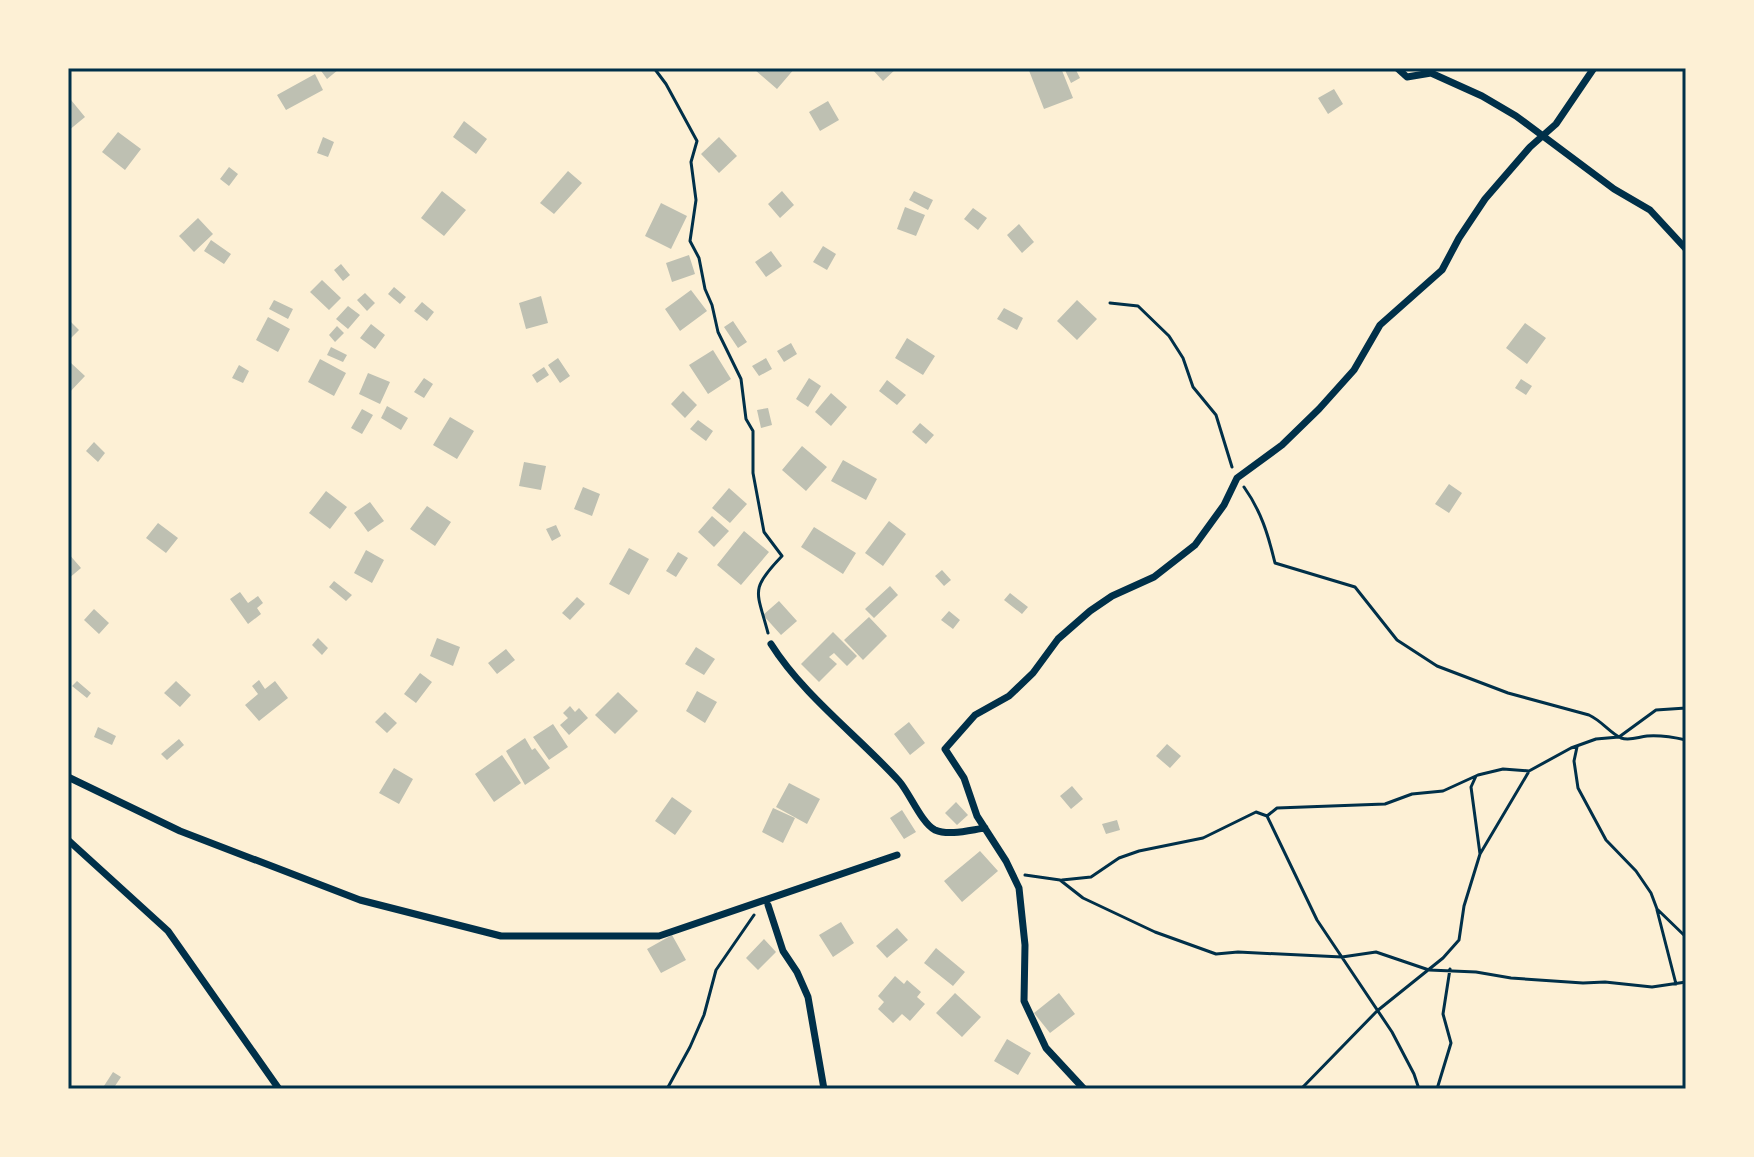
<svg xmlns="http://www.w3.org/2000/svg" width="1754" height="1157" font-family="Ubuntu,sans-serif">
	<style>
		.building { fill: #bec0b2 }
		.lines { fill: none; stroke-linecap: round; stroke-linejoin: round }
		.path { stroke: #003049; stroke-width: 3 }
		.minor { stroke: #003049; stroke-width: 7 }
		.neatline { fill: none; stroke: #003049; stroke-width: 3 }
	</style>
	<rect width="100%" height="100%" fill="#fdf0d5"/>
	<path class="building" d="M319,68H337L338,70L327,79Z
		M757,68H795L777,89L755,70Z
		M871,68H897L883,81Z
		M1028,68H1061L1073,98L1044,109Z
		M1064,68H1075L1080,78L1071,83Z
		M315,74L323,90L286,110L277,95Z
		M1334,89L1343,104L1328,114L1318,98Z
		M71,100L85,117L68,131V102Z
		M828,101L839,120L820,131L809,112Z
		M464,121L487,139L476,154L453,137Z
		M118,132L141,149L125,170L102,152Z
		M323,137L334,142L328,157L317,153Z
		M719,137L737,156L719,173L701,154Z
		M229,167L238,174L229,186L220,179Z
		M568,171L582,183L554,214L540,203Z
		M442,191L466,210L444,236L421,218Z
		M782,191L794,205L780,218L768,204Z
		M914,191L933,200L928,210L909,200Z
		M661,203L687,216L671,249L645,236Z
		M905,207L925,215L916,236L897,229Z
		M973,208L987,218L978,230L964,219Z
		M198,218L213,234L194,252L179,236Z
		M1019,224L1034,242L1022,253L1007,235Z
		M211,240L231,254L224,264L204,251Z
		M823,246L836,254L827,270L813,262Z
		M771,251L782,266L766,277L755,262Z
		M689,255L695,274L672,282L666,263Z
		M341,264L350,275L343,281L334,270Z
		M322,280L341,298L329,310L310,292Z
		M394,287L406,297L400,304L388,294Z
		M691,290L707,311L680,331L665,309Z
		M365,293L375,303L367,311L357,300Z
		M541,296L548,323L526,329L519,303Z
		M274,300L293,309L288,319L269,309Z
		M1077,300L1097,319L1077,340L1057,321Z
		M422,302L434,312L427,321L414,311Z
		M348,306L360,315L348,329L336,319Z
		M1004,308L1023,318L1017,330L997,319Z
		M268,317L290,329L278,352L256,340Z
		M68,319L79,330L68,341Z
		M733,321L747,342L738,348L724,327Z
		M1525,323L1546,338L1527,364L1506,348Z
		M371,324L385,335L375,349L360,338Z
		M337,326L344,333L335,342L329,335Z
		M907,338L935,356L923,375L895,358Z
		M791,343L797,354L784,362L777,351Z
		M331,347L347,355L343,362L327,355Z
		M713,350L731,379L708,394L689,365Z
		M558,358L570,376L560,383L548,365Z
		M766,358L772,369L759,376L752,366Z
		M320,359L346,373L334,396L308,382Z
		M71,363L85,376L68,394V366Z
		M239,365L249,371L243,383L232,378Z
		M544,367L549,375L537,383L532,375Z
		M368,373L390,382L380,404L359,394Z
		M424,378L433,384L424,398L414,392Z
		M809,378L821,386L808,407L796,399Z
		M1521,379L1532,386L1526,395L1515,388Z
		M887,380L906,395L897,405L879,391Z
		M683,391L697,405L685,418L671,404Z
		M831,393L847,407L831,426L815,412Z
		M387,406L408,418L401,430L381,418Z
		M768,408L772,425L761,428L757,410Z
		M362,409L373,415L362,434L351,428Z
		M450,417L474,431L457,459L433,445Z
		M698,420L713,431L706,441L690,429Z
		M920,423L934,435L926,444L912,432Z
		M94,442L105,453L98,462L86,451Z
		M802,446L827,467L806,491L782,470Z
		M843,460L877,479L866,500L831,481Z
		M524,462L546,466L541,490L519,486Z
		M1449,484L1462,493L1449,513L1435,504Z
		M583,487L600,494L592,516L574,509Z
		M729,488L747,504L730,523L712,508Z
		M326,491L347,507L330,529L309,513Z
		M370,502L384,521L368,532L354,513Z
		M427,506L451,522L435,546L410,529Z
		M712,516L729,531L714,547L698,532Z
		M889,521L906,534L883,566L865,553Z
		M158,523L178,538L166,553L146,538Z
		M556,525L561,536L552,541L546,529Z
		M814,527L856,553L843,574L801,547Z
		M744,531L769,552L741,585L717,565Z
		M629,548L649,559L629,595L609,584Z
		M366,550L384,560L372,583L354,573Z
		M678,552L688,558L676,577L666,571Z
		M68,553L81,568L68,579Z
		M942,570L951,580L944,586L935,576Z
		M334,581L352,595L346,601L329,587Z
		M890,586L898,595L874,618L865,609Z
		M240,592L248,603L258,596L263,603L257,608L261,614L248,624L230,599Z
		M1010,593L1028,607L1022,614L1004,600Z
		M577,597L585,604L570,620L562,613Z
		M779,601L797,621L781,635L763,615Z
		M94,609L109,623L99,634L84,620Z
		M949,611L960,620L953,629L941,620Z
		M869,617L887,636L863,660L844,640Z
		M833,632L857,656L847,666L834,653L829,657L837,664L819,682L801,664Z
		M318,638L328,648L322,655L312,645Z
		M437,638L460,647L453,666L430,656Z
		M696,647L715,659L704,675L685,664Z
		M506,649L515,660L497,674L488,663Z
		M420,673L432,682L416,703L404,694Z
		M259,680L265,689L275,681L288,698L259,721L245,705L258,694L252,686Z
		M77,681L91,693L87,698L72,686Z
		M176,681L191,695L180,707L164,693Z
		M697,691L717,702L705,723L686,711Z
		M618,692L638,711L615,734L595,715Z
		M570,706L575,712L579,708L588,718L569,735L560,725L568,718L563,713Z
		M385,712L397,723L387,733L375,722Z
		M909,722L925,743L910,755L894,734Z
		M553,724L568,747L549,760L533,737Z
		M98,727L116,736L112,745L94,737Z
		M525,738L532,750L535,748L550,768L525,785L506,751Z
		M179,739L184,745L167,760L161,754Z
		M1167,744L1181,756L1170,768L1156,756Z
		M502,755L521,783L494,802L475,774Z
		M394,768L413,779L399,804L379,793Z
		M789,783L820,799L807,824L776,807Z
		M1072,786L1083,799L1071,809L1060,796Z
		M672,797L692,811L675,835L655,821Z
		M956,802L968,815L957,825L945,813Z
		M773,808L795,818L783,843L762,832Z
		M902,810L916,832L904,839L890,818Z
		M1117,820L1120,830L1106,834L1102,824Z
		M980,851L998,871L962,902L944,881Z
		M841,922L854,943L833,957L819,935Z
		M897,928L908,940L887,958L876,946Z
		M672,935L686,960L661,973L647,949Z
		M764,939L776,952L758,970L746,958Z
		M936,948L965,972L953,986L924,963Z
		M895,976L904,984L907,980L921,992L917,997L925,1004L910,1021L902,1014L893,1023L878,1009L884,1002L878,996Z
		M955,993L981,1017L962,1037L936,1013Z
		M1059,993L1075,1014L1050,1033L1034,1013Z
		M1007,1039L1031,1053L1018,1075L994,1061Z
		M113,1072L121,1077L113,1089H102Z"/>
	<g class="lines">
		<path class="path" d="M654,68L666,84L697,141L691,162L696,200L690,241L699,258L705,289L712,305L718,332L741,379L746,419L753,431V473L764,532L782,556C749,590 757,591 768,633
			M1110,303L1138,306L1169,336L1183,358L1193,387L1216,415L1232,467
			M1244,487C1261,511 1268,534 1275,563L1355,587L1397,640L1437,666L1508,693L1589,715C1602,721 1610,733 1621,738C1630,741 1638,737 1647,736C1660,735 1673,737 1686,740
			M1577,747L1574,761L1578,788L1606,840L1636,871L1651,893L1657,909L1686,937
			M1476,776L1471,787L1480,854
			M1025,875L1060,880L1083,898L1155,932L1216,954L1238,952L1342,957L1376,952L1429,970L1476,972L1511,978L1583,983L1605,982L1652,987L1686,982
			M1062,880L1091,877L1119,858L1139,851L1203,838L1256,812L1267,816
			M1657,910L1676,984
			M667,1089L690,1047L704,1015L716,970L754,915
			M1301,1089L1377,1011L1443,958L1459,940L1464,906L1480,854L1528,773
			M1419,1089L1414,1074L1392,1032L1317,920L1267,816L1277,808L1385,804L1412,794L1443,791L1478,775L1503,769L1529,771L1571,748L1596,739L1619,737L1656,710L1686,708
			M1437,1089L1451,1043L1443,1014L1450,969"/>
		<path class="minor" d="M1397,68L1407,77L1431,73L1482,96L1516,116L1614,189L1650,210L1686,249
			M771,644C803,695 858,736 899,781C909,792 922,824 935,830C949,836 970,830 985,828
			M68,777L180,831L360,900L501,936H659L897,855
			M68,840L168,931L279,1089
			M768,905L783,951L797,972L808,997L824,1089
			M1084,1089L1046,1048L1024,1001L1025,945L1019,888L1006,861L977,816L964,778L945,749L975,715L1009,696L1033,673L1058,639L1090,611L1112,596L1154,577L1195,545L1224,505L1237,478L1282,445L1319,409L1354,370L1380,325L1442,270L1459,238L1485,199L1530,147L1556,124L1594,68"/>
	</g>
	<rect width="1754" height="1157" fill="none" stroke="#fdf0d5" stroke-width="140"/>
	<rect x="70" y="70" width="1614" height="1017" class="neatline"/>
</svg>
